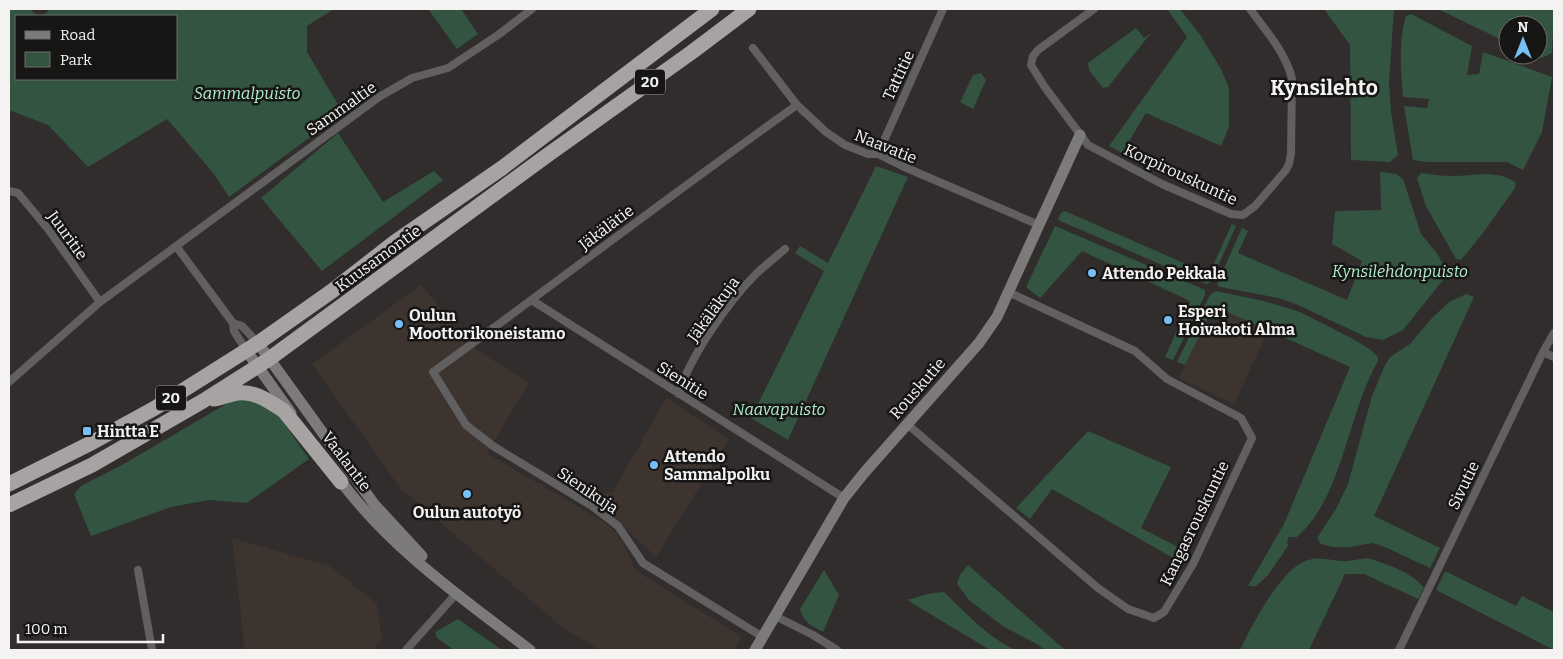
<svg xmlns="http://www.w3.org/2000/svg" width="1563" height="659" font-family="Bitter,serif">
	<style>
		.built { fill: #3d3430 }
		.green { fill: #325441 }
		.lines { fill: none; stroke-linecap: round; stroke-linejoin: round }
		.street { stroke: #615f5f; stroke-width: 8 }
		.secondary { stroke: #7d7b7a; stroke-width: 11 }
		.highway { stroke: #a6a3a2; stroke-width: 15 }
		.poi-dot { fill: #76c0f7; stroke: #171615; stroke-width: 2 }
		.labels { text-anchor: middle; stroke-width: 5; stroke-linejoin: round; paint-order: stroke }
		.shield { fill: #171615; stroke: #b2b1b0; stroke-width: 1 }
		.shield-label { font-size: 15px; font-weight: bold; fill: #f4f3f2 }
		.street-label { font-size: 16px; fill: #f4f3f2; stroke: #171615 }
		.park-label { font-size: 16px; font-style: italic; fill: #afeeca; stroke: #171615 }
		.poi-label { font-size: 16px; font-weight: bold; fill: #f4f3f2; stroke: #171615; text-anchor: start }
		.district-label { font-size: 21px; font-weight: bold; fill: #f4f3f2; stroke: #171615 }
	</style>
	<rect width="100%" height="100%" fill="#302d2c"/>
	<path class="built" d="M421,285L435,301L463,341L529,383L487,453L604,522L614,531L623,543L635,570L742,637L734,650H600L562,627L400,488L312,364Z
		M1230,313L1268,331L1234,404L1179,378L1205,323L1221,331Z
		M666,398L729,439L656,557L592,497L613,492Z
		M232,538L330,566L377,604L382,641L372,650H245Z"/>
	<path class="green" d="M9,9H29L39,16H16V79H176V16H42L51,9H334L307,26V52L343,113L229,197L214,174L167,119L88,167L48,125L9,110Z
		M428,9H461L478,34L457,49Z
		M1167,9H1180L1201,36L1221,69L1229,88V127L1221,146L1146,113L1122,153L1109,146L1187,37Z
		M1324,9H1394L1389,83L1391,112L1398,155L1390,162L1351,160L1350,45Z
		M1438,9H1554L1552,53L1542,58L1534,55H1538V25H1508V43Z
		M1411,14L1472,46L1467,75L1479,74L1483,52L1552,77L1542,132L1523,170L1507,162H1427L1413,160L1404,106L1427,108L1429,99L1403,97C1401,70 1398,42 1406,16Z
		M1136,28L1144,38L1151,33L1108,87L1103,88L1089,70L1088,63Z
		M981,73L986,80L973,109L960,102L973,75Z
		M338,133L383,202L434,171L443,180L322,271L261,198Z
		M876,166L908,177L788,440L751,418L824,271L795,253L800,246L828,263Z
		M1380,172L1396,174L1403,179L1421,234L1436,252L1445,267L1443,280L1403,330L1383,340L1366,337L1296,304L1278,298L1220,287L1217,284L1242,228L1248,231L1238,253L1347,300L1362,261L1332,244L1335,211L1381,210Z
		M1421,173C1431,174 1442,176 1453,176C1473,176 1499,169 1516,183L1515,188L1483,233L1461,260L1456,259L1426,206L1417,178Z
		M1065,211L1209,274L1232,224L1236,226L1211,282L1206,284L1058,220L1061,213Z
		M1055,226L1205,290V295L1173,360L1165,357L1190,301L1082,251L1040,298L1026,287Z
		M1216,291L1264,301L1300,312L1353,339L1371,350L1378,357V361C1347,415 1343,497 1297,537H1289L1287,541L1288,546L1268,575L1256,586H1248L1284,524L1350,367L1214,306L1185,365L1177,362L1210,295Z
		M1466,294L1474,297L1374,516L1440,548L1430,568L1385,547L1372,543L1350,547H1332L1321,544L1317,538L1336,509L1348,484L1372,396L1385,365L1390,357L1410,344L1431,319L1449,302Z
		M250,399L277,413L309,459L247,503L209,500L171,507L91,536L74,494L81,486L122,465L233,400Z
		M1088,431L1171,467L1141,528L1188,552L1182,563L1052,489L1030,519L1016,508Z
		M1367,558C1384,563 1414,573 1424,588L1418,599L1364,574H1345L1309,650H1240C1252,626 1283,562 1313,559C1324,557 1336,562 1348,561C1354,560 1361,559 1367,558Z
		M968,565L1065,650H1045L1037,644L1004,627L969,600L957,584L960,575Z
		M824,570L839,595L823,632C812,626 803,622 800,609Z
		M1445,571L1516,606L1522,596L1554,612V650L1436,590Z
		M944,592C967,614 987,637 1016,650H990L907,600L932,593Z
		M458,619L502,650H454L437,638L435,632Z"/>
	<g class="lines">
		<path class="street" d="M1094,9L1038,50L1033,56L1031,65L1044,86L1088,145L1162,184L1231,214L1243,215L1255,206L1286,170L1289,164L1291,154L1292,79C1286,53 1266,31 1250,9
			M753,48L797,105L826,132L845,145L868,154H878L902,166L1039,225
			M878,154L943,9
			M9,191L18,193L48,229L100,302
			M176,246L233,323L234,331L246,350
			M533,301L844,498
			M233,323L242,326L258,343
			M1543,352L1554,357
			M9,382L100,302L379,97L412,78L448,68L498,35L532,9
			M679,394C688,359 729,301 755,275C764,266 775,258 785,249
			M907,424L1098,588L1128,609L1154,618L1164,612L1193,564L1252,438L1241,418L1167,379L1135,351L1008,292
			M138,570L152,650
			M775,616L813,635L837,650
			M763,637L643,563L618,526L592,506L493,446L466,425L433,372C555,284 674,192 797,105
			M406,650L456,594
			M1399,650L1543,352L1554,333"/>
		<path class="secondary" d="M258,343L374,504L422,556
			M246,350L291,413
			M337,476C388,547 462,598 530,650
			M755,650L844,498L864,473L979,343L997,317L1080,135"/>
		<path class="highway" d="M214,399C221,398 227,395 233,394C253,389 269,401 284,411L341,482
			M9,484L93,442L155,408L258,343L332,291L395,242L502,168L712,9
			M9,505L92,465L203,401L269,359L549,154L692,52L749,9"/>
	</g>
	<g class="poi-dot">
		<circle cx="1092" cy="273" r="5"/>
		<circle cx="1168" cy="320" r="5"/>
		<circle cx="399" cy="324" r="5"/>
		<rect x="82" y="426" width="10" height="10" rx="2.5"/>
		<circle cx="654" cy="465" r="5"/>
		<circle cx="467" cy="494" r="5"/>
	</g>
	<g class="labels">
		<g class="shield">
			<rect x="635" y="69.5" width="30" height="25" rx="4"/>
			<rect x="156" y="385.5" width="30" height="25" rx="4"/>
		</g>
		<g class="shield-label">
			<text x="650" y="87">20</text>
			<text x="171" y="403">20</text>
		</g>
		<g class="street-label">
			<text transform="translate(898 75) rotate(-65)" y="6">Tattitie</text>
			<text transform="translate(341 108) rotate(-35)" y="6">Sammaltie</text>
			<text transform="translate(886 146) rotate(22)" y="6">Naavatie</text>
			<text transform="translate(1181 174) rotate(25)" y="6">Korpirouskuntie</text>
			<text transform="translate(606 227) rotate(-37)" y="6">Jäkälätie</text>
			<text transform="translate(68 235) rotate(54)" y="6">Juuritie</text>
			<text transform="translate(378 258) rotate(-36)" y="6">Kuusamontie</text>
			<text transform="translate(713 309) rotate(-54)" y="6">Jäkäläkuja</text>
			<text transform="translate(683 380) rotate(32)" y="6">Sienitie</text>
			<text transform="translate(917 388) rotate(-49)" y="6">Rouskutie</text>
			<text transform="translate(347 461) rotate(53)" y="6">Vaalantie</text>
			<text transform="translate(1463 485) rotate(-64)" y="6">Sivutie</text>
			<text transform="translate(588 490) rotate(34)" y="6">Sienikuja</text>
			<text transform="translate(1194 523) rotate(-64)" y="6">Kangasrouskuntie</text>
		</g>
		<g class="park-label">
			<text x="247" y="99">Sammalpuisto</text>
			<text x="1400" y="277">Kynsilehdonpuisto</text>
			<text x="779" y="415">Naavapuisto</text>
		</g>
		<g class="poi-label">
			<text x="1102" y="279">Attendo Pekkala</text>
			<text x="1178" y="317">Esperi<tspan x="1178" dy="18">Hoivakoti Alma</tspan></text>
			<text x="409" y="321">Oulun<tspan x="409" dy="18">Moottorikoneistamo</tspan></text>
			<text x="97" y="437">Hintta E</text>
			<text x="664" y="462">Attendo<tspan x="664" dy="18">Sammalpolku</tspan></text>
			<text x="467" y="518" text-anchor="middle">Oulun autotyö</text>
		</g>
		<g class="district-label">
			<text x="1324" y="95">Kynsilehto</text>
		</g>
	</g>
	<rect width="1563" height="659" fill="none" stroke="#f4f3f2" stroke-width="20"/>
	<rect x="15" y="15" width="162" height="65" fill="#171615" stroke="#6f6e6d"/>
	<rect x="25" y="31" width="25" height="8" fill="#7d7b7a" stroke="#6f6e6d"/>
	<text x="60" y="40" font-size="15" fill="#f4f3f2">Road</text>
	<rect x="25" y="52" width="25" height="15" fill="#325441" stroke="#6f6e6d"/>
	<text x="60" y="65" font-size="15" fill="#f4f3f2">Park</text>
	<g transform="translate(1523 40)"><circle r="24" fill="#171615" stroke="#6f6e6d"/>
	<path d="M0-4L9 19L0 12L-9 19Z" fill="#76c0f7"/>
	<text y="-8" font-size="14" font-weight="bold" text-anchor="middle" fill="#f4f3f2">N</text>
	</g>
	<path d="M18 634v8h145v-8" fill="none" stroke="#f4f3f2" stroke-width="2.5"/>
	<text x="25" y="634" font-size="15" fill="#f4f3f2" stroke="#171615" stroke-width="4" paint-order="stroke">100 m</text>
</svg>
